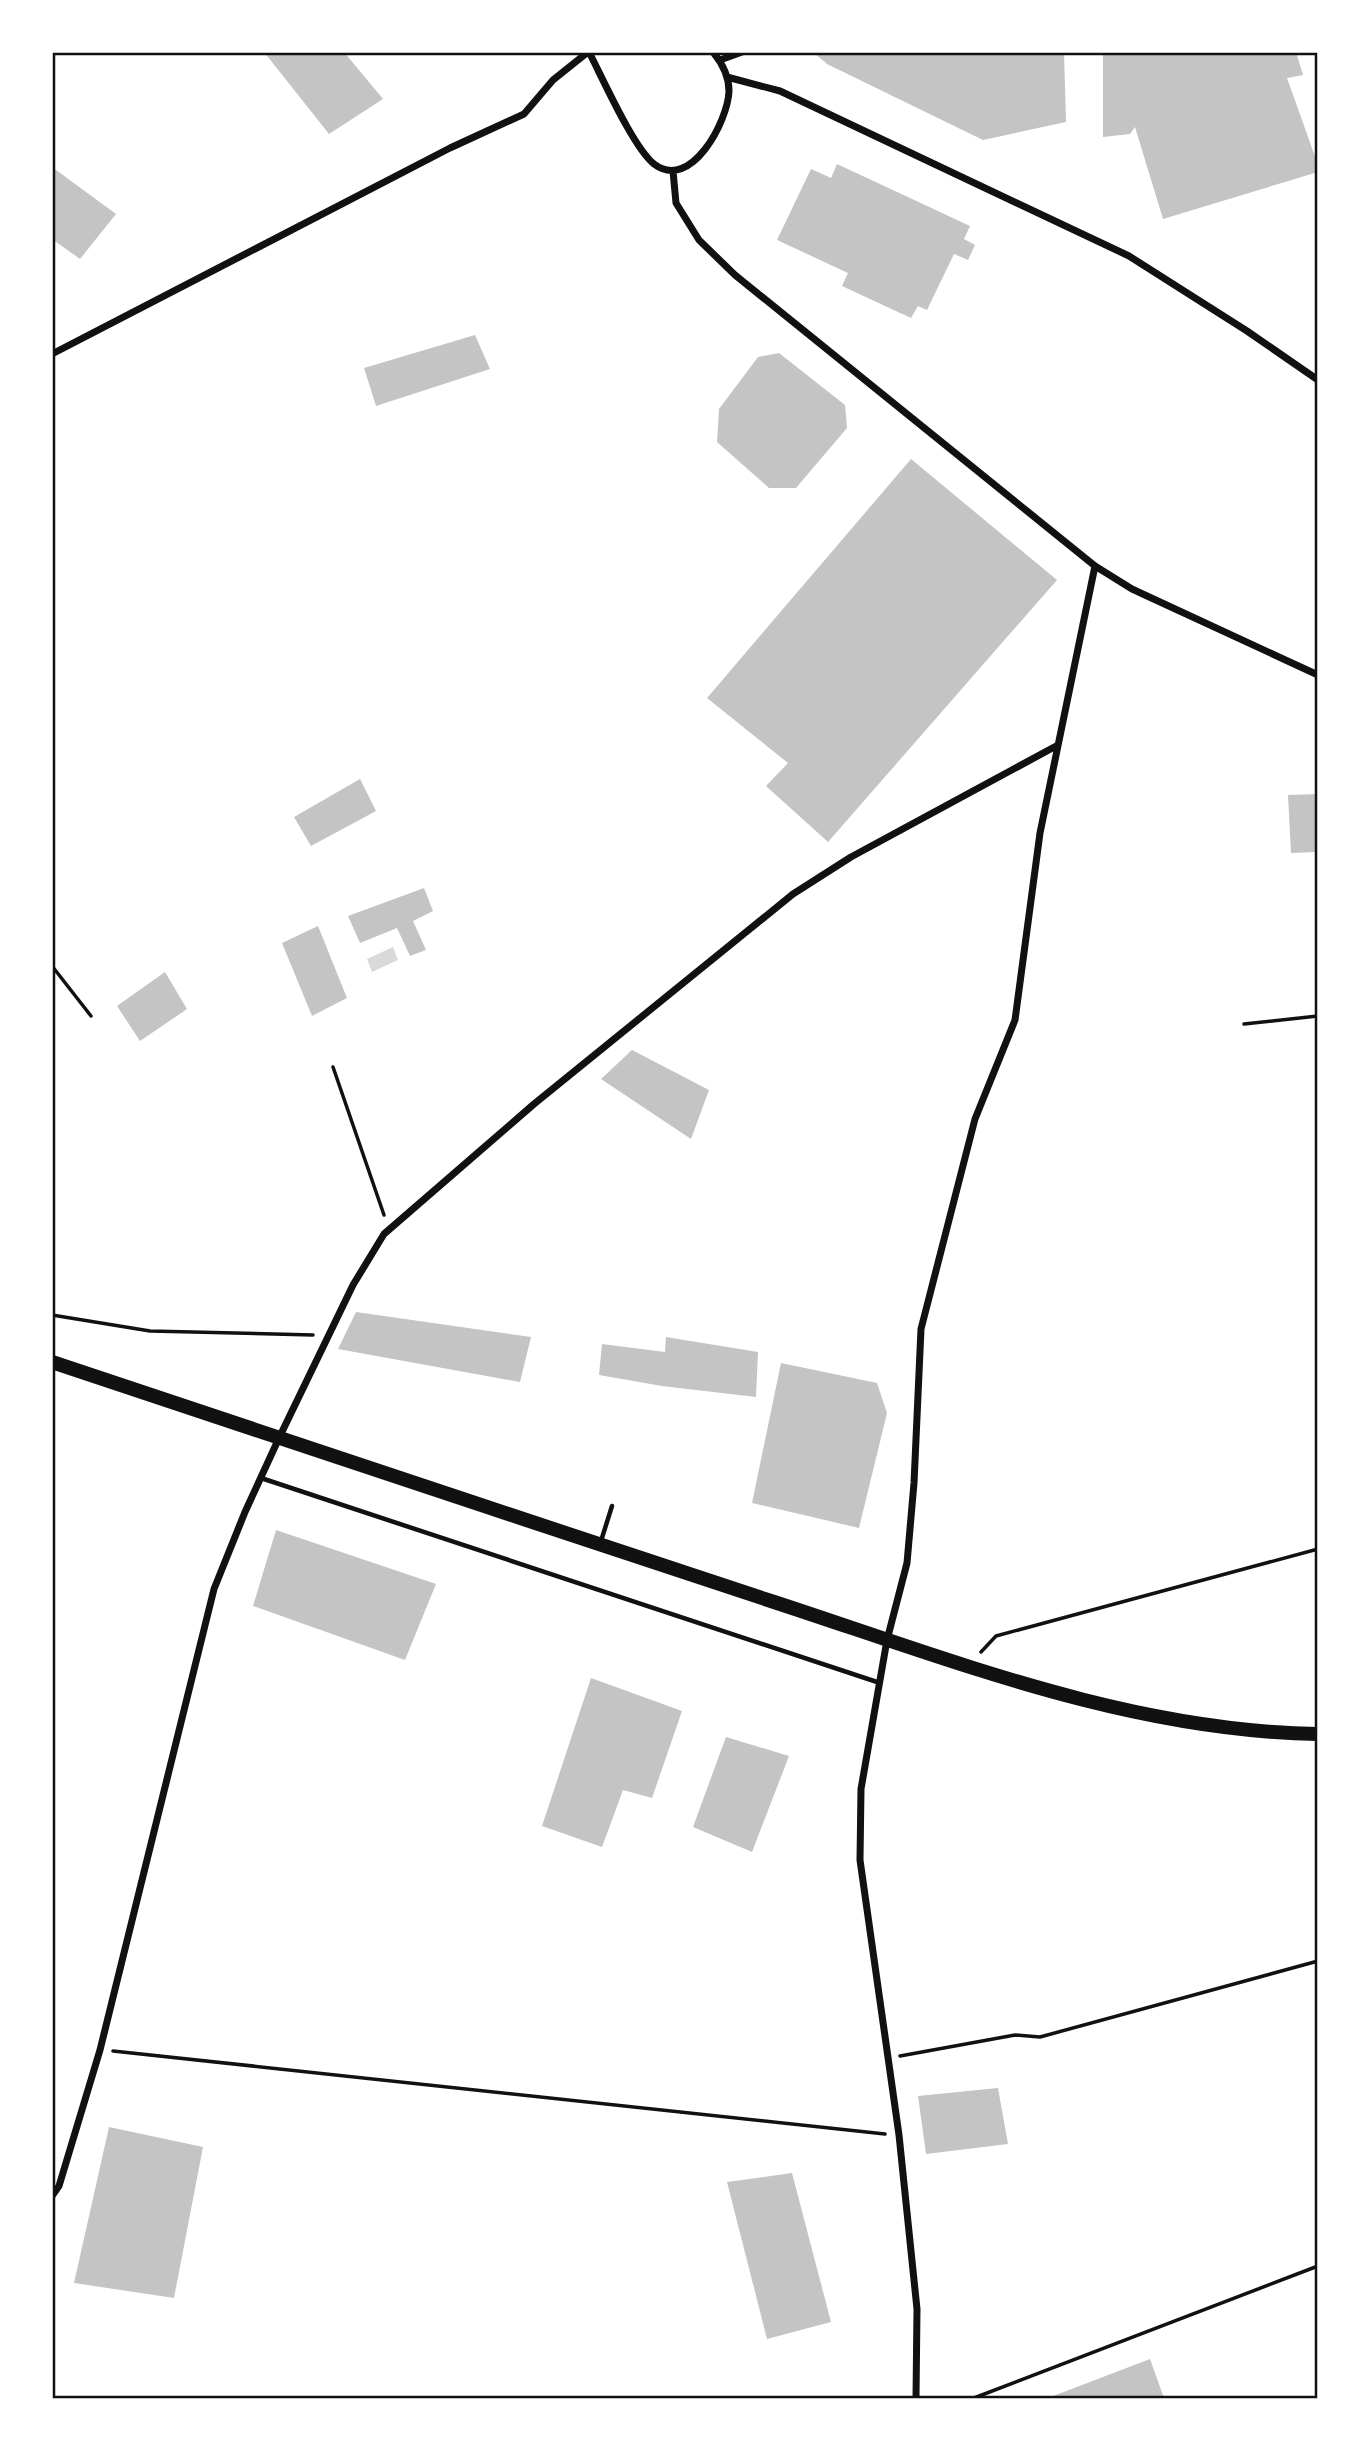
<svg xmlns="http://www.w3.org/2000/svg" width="1370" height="2451" font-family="Merriweather,serif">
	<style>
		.water { fill: #d9d9d9 }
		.building { fill: #c4c4c4 }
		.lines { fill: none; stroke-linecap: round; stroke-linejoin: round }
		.path { stroke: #111; stroke-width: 3.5 }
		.service { stroke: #111; stroke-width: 4.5 }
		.minor { stroke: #111; stroke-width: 7 }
		.primary { stroke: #111; stroke-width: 14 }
		.neatline { fill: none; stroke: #111; stroke-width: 2.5 }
	</style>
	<rect width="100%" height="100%" fill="#fff"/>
	<path class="water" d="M393,947L398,960L372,972L367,959Z"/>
	<path class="building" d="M264,52H344L383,99L329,134Z
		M813,52H1064L1066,122L983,140L827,64Z
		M1103,52H1296L1303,75L1287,78L1318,165V172L1163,219L1135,127L1130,134L1103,137Z
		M837,164L970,226L964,239L975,245L968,260L954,254L927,310L918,306L911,318L842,286L848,273L777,240L811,169L831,178Z
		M52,167L116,214L80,259L52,239Z
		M475,335L490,369L376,406L364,368Z
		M779,353L845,405L847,428L796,488H769L717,442L719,409L758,357Z
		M911,459L1057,580L828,842L766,786L788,763L707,698Z
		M360,779L376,811L311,846L294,817Z
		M1318,794V852L1291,853L1288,795Z
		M424,888L433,911L413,921L426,950L410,956L397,928L360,943L348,916Z
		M318,926L347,998L312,1016L282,943Z
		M165,972L187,1009L140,1041L117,1006Z
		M632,1050L709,1090L691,1139L601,1079Z
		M356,1312L531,1337L520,1382L338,1349Z
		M666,1337L758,1352L756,1397L662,1386L599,1375L602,1344L665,1352Z
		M781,1363L877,1383L887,1413L859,1528L752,1503Z
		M276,1530L436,1584L405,1660L253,1606Z
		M591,1678L682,1711L652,1798L623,1790L602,1847L542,1826Z
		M726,1737L789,1756L752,1852L693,1827Z
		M998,2088L1008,2144L926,2154L918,2096Z
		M109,2127L203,2147L174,2298L74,2283Z
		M792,2173L831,2322L767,2339L727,2182Z
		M1150,2359L1164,2398H1048Z"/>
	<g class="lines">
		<path class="path" d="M52,966L91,1016
			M1244,1024L1318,1016
			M333,1067L384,1215
			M52,1315L150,1331L313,1335
			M981,1652L996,1636L1318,1549
			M113,2051L885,2134
			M900,2056L1015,2035L1040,2037L1318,1961
			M974,2398L1318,2266"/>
		<path class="service" d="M261,1478L880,1683
			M601,1541L612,1506"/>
		<path class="minor" d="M589,52C603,79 633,147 654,164C691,192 728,121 729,91C729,76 722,63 713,52
			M720,60L742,52
			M727,77L780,91L1129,256L1247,331L1318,380
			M673,171L676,203L699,240L735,275L1095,566L1132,589L1318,675
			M52,354L450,148L524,114L553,80L588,52
			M52,2196L59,2186L100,2050L214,1589L245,1512L279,1438L353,1285L384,1234L534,1104L793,894L851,857L1058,745
			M916,2398L917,2309L899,2135L860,1860L861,1789L887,1640L907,1563L914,1483L921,1329L975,1119L1015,1020L1040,833L1095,566"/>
		<path class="primary" d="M52,1362C292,1442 531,1522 771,1601C949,1659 1128,1731 1318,1734"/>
	</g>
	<rect width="1370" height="2451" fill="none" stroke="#ffffff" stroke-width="108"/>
	<rect x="54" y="54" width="1262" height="2343" class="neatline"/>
</svg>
